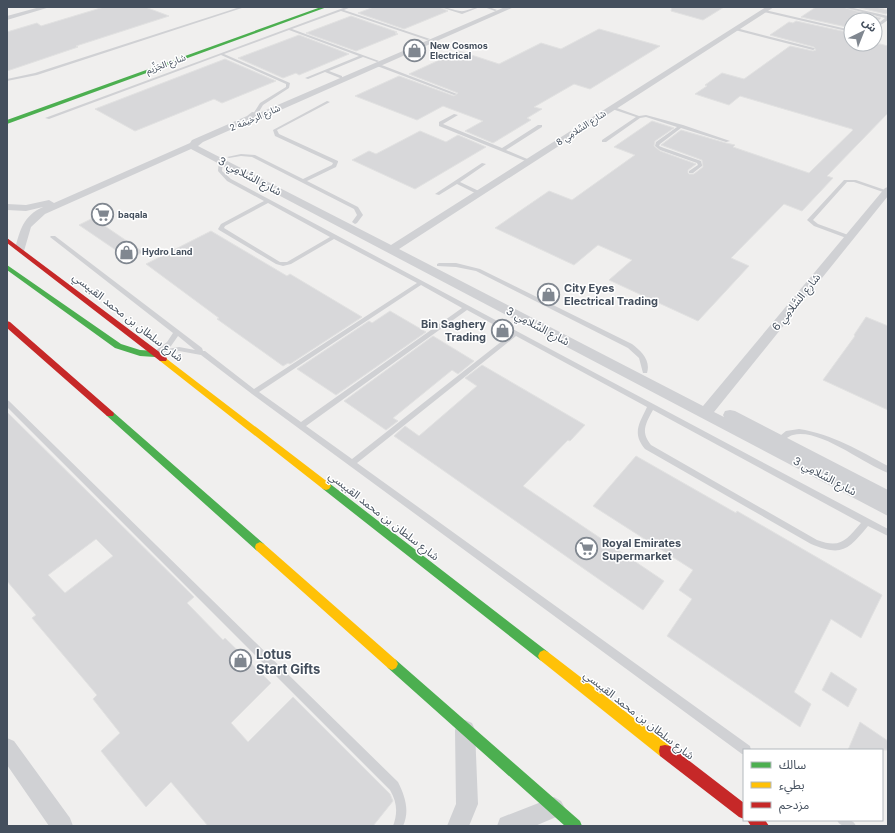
<svg xmlns="http://www.w3.org/2000/svg" width="895" height="833" font-family="Inter,'Noto Sans Arabic',sans-serif">
	<style>
		.building { fill: #d8d8da; stroke: #e1e1e1; fill-rule: evenodd }
		.lines { fill: none; stroke-linecap: round; stroke-linejoin: round }
		.lane { fill: #d0d1d4; fill-rule: evenodd }
		.street { fill: #d0d1d4; fill-rule: evenodd }
		.fast { fill: #4caf50; fill-rule: evenodd }
		.slow { fill: #ffc107; fill-rule: evenodd }
		.jam { fill: #c62828; fill-rule: evenodd }
		.labels { text-anchor: middle; stroke-width: 3; stroke-linejoin: round; paint-order: stroke }
		.far-poi-label { font-size: 9px; font-weight: bold; fill: #444f5d; stroke: #fff; text-anchor: start }
		.far-street-label { font-size: 9px; fill: #444f5d; stroke: #fff }
		.street-label { font-size: 11px; fill: #444f5d; stroke: #fff }
		.poi-label { font-size: 11px; font-weight: bold; fill: #444f5d; stroke: #fff; text-anchor: start }
		.near-poi-label { font-size: 13px; font-weight: bold; fill: #444f5d; stroke: #fff; text-anchor: start }
	</style>
	<rect width="100%" height="100%" fill="#f0efee"/>
	<path class="building" d="M104,7H145L169,16L76,46L78,47L7,71V32L37,23L41,26Z
		M374,7H439L448,11L404,29L358,13Z
		M672,7H724L703,20L671,11Z
		M816,7H842L881,18L879,20H851V28L801,17Z
		M856,7H875L888,10V12L886,14Z
		M351,16L397,32L395,33L398,34L356,51L306,33Z
		M796,21L851,33V43L849,44H880L888,46V113L827,176L833,178L802,211L784,204L731,258L749,266L698,321L609,280L632,260L598,245L574,265L495,228L549,191L572,200L635,155L614,147L652,121L674,128L655,141L654,146L660,151L696,164L688,170V173L689,174H694L703,167L702,160L661,145L681,130L726,143L735,145L733,147L809,173L853,130L852,129L740,96L729,105L695,94L707,86L705,85L722,73L744,79L790,46L813,51L816,50L814,47L770,35L789,22L793,23Z
		M599,29L660,46L590,89L574,84L534,107L542,109L527,118L531,120L493,143L465,131L483,121L443,106L417,120L355,96L399,76L454,96L458,93L409,74L459,51L499,64L541,43L561,49Z
		M299,35L349,54L299,75L296,73L283,78L238,58Z
		M225,59L276,81L222,103L214,99L135,131L95,109Z
		M420,131L446,142L458,135L486,147L415,189L352,160L369,151L376,154Z
		M93,218L143,252L129,259L79,225Z
		M211,231L287,276L290,274L362,317L290,364L288,363L283,366L217,319L219,318L146,264Z
		M390,311L426,332L336,395L297,369L369,321L372,323Z
		M866,317L888,326V410L823,380L855,336L854,335Z
		M433,336L474,361L458,374L452,370L393,418L398,421L386,430L344,401Z
		M482,365L585,425L570,441L568,440L523,486L664,581L643,610L394,436L405,426L419,436L477,386L465,378Z
		M7,412L194,597L187,603L223,640L225,638L271,683L231,723L248,742L293,697L390,794L393,801L373,826H208L171,782L146,807L101,751L120,733L93,699L97,695L32,618L36,615L7,581ZM96,539L113,556L65,593L48,575Z
		M636,456L736,513L737,511L882,595L861,638L831,619L794,692L811,704L800,727L667,636L692,599L679,590L693,570L593,506Z
		M831,672L857,689L848,707L822,690Z
		M860,722L888,741V750H848Z"/>
	<g class="lines">
		<path class="lane" d="M240,7H245L37,75L7,81V79L35,73Z
			M346,7H351L344,10L430,39L427,40L341,11L292,29L379,61L377,62L363,57L329,71L342,76V78H340L325,72L308,79L305,78L359,56L289,30L224,54L290,83L289,88L263,105L257,115L253,114L260,103L286,87V84L221,55L49,119L45,118Z
			M440,7C448,7 453,10 460,11C466,12 473,7 480,7L462,14Z
			M484,7H489L497,10L495,11Z
			M843,7H849L888,16V20L875,29V26L885,18Z
			M765,10L851,30V32L764,12Z
			M736,28L814,48L815,49L813,50L735,30Z
			M377,64H379L457,94L454,95L377,66Z
			M327,101L330,102L277,130L279,134L338,161V162L336,167L307,181L358,207L363,215L357,223L355,224L352,222L357,215L354,209L252,157L241,156L229,158L227,157L241,154L255,155L303,179L332,165L333,163L275,136L273,130Z
			M612,107H614L639,116L646,115L683,125L730,141L726,142L681,128L660,144L659,146L664,148L701,161L702,165V166L693,173H689V171L698,165L697,163L660,150L655,146L656,142L677,127L646,117L640,118L606,142H602V140L636,117L612,109Z
			M454,114L458,115L443,124L502,148L538,125H542V127L506,150L532,161L528,162L439,126V122Z
			M219,160L223,161L222,171L231,179L888,529V536L868,526C848,550 842,557 811,544L645,449C632,433 639,424 647,407L516,336L357,463L750,746L751,750H744V754H742L252,394L201,355L179,351L157,355H155L154,353L155,351L167,342L173,333L50,237L51,236H55L202,348L203,351H205L254,389L417,283L334,239L291,264L283,266L276,264L219,230L218,229L221,224L264,201L227,181L218,171ZM268,203L330,237L287,262H280L224,228L225,226ZM421,285L462,308L301,422L259,392ZM467,310L511,334L352,459L306,426ZM178,336L195,350L179,347L167,349L171,346ZM653,410L861,523C846,540 841,549 817,540L651,445C640,432 646,423 653,410Z
			M482,163L486,164L460,182L481,192V194H477L457,184L439,195L435,194Z
			M844,180H856L888,191V193H886L854,182H847L813,220L818,224L851,236V238L849,239L814,226L807,220Z
			M439,263H456L480,269L632,344C641,351 651,360 647,373H643L639,358L628,348L476,271L456,267L437,266V264Z
			M7,400L9,401L398,782C405,796 410,811 403,826H393C398,813 397,802 390,790L7,407Z
			M799,429C832,434 860,451 888,466V473C863,464 820,428 793,435C788,436 784,441 779,443L776,442L775,440L786,431Z
			M837,820C844,820 853,818 856,826C849,826 840,828 837,820Z"/>
		<path class="street" d="M40,7H50L7,20V16Z
			M505,7H514L251,123H246L203,142L198,146L391,245L766,7H774L399,249L703,406L885,188L888,187V196L714,412L724,417L723,415L725,411L730,410L735,411L888,490V516L191,149L45,214L31,227L24,251L20,252L15,249C20,230 23,216 43,207L26,211L7,210V204L26,205L49,200L54,203L190,143L192,140L247,116L252,112L259,113Z
			M465,720L472,723L475,730L478,804L469,826H447L456,804L455,730L458,723Z
			M7,738L14,741L70,818L73,826H49L7,765Z
			M554,797L561,801L565,808L561,815L535,826H497L500,818Z"/>
		<path class="fast" d="M321,7H327L7,124V120Z
			M7,265L121,344L140,350L155,351L159,354L155,357L140,356L115,348L7,270Z
			M110,411L113,412L264,544L265,547L264,550L260,552L256,550L107,416L106,414Z
			M326,482L329,483L548,652L550,656L548,660L544,662L540,660L323,489L321,486L323,483Z
			M392,658L396,660L580,821L582,826H565L388,668L386,664L388,660Z"/>
		<path class="slow" d="M163,356L329,483L331,486L329,489L326,490L323,489L160,361L159,359Z
			M260,542L264,544L396,660L398,664L396,668L392,670L388,668L256,550L255,547L256,544Z
			M544,650L548,652L670,746L671,751L670,756L665,757L660,756L540,660L538,656L540,652Z"/>
		<path class="jam" d="M7,238L166,357L167,359L166,361H160L7,243Z
			M7,321L10,322L113,412L114,414L113,416H107L7,328Z
			M665,745L670,746L744,803V819L739,817L660,756L659,751L660,746Z
			M747,820H765L769,826H751Z"/>
	</g>
	<defs>
		<symbol id="shop-ring" viewBox="-11 -11 22 22"><circle r="9.5" fill="#fff" stroke="#808790" stroke-width="1.5"/><path d="M-5-2.5h2.3a2.7 3.5 0 0 1 5.4 0H5L5.5 6h-11ZM-1.5-2.5h3a1.5 2.3 0 0 0-3 0Z" fill="#808790"/></symbol>
		<symbol id="supermarket-ring" viewBox="-11 -11 22 22"><circle r="9.5" fill="#fff" stroke="#808790" stroke-width="1.5"/><path d="M-6-5.5h2.5l.6 2H6L4.5 2H-2.5L-4.4-4H-6ZM-1.5 3.2a1.3 1.3 0 1 0 .1 0ZM3 3.2a1.3 1.3 0 1 0 .1 0Z" fill="#808790"/></symbol>
	</defs>
	<g fill-rule="evenodd">
		<use href="#shop-ring" x="402" y="38" width="25" height="25"/>
		<use href="#supermarket-ring" x="90" y="202" width="25" height="25"/>
		<use href="#shop-ring" x="114" y="240" width="25" height="25"/>
		<use href="#shop-ring" x="536" y="282" width="25" height="25"/>
		<use href="#shop-ring" x="490" y="318" width="25" height="25"/>
		<use href="#supermarket-ring" x="574" y="536" width="25" height="25"/>
		<use href="#shop-ring" x="228" y="648" width="25" height="25"/>
	</g>
	<g class="labels">
		<g class="far-poi-label">
			<text x="430" y="49">New Cosmos<tspan x="430" dy="10">Electrical</tspan></text>
			<text x="118" y="218">baqala</text>
			<text x="142" y="255">Hydro Land</text>
		</g>
		<g class="far-street-label">
			<text transform="translate(166 64) rotate(-20)" y="3">شارع الجَزِّيم</text>
			<text transform="translate(255 118) rotate(-23)" y="3">شارع الرخيمَة 2</text>
			<text transform="translate(581 128) rotate(-33)" y="3">شارع السَّلامِي 8</text>
		</g>
		<g class="street-label">
			<text transform="translate(250 176) rotate(28)" y="4">شارع السَّلامِي 3</text>
			<text transform="translate(796 302) rotate(-51)" y="4">شارع السَّلامِي 6</text>
			<text transform="translate(128 317) rotate(38)" y="4">شارع سلطان بن محمد القبيسي</text>
			<text transform="translate(538 326) rotate(28)" y="4">شارع السَّلامِي 3</text>
			<text transform="translate(825 476) rotate(28)" y="4">شارع السَّلامِي 3</text>
			<text transform="translate(384 516) rotate(38)" y="4">شارع سلطان بن محمد القبيسي</text>
			<text transform="translate(639 715) rotate(38)" y="4">شارع سلطان بن محمد القبيسي</text>
		</g>
		<g class="poi-label">
			<text x="564" y="292">City Eyes<tspan x="564" dy="13">Electrical Trading</tspan></text>
			<text x="486" y="328" text-anchor="end">Bin Saghery<tspan x="486" dy="13">Trading</tspan></text>
			<text x="602" y="547">Royal Emirates<tspan x="602" dy="13">Supermarket</tspan></text>
		</g>
		<g class="near-poi-label">
			<text x="256" y="659">Lotus<tspan x="256" dy="15">Start Gifts</tspan></text>
		</g>
	</g>
	<rect width="895" height="833" fill="none" stroke="#444f5d" stroke-width="16"/>
	<rect x="743" y="749" width="140" height="72" fill="#ffffff" stroke="#b4b9be"/>
	<rect x="751" y="762" width="20" height="6" fill="#4caf50" stroke="#b4b9be"/>
	<text x="779" y="769" font-size="12" fill="#444f5d">سالك</text>
	<rect x="751" y="782" width="20" height="6" fill="#ffc107" stroke="#b4b9be"/>
	<text x="779" y="789" font-size="12" fill="#444f5d">بطيء</text>
	<rect x="751" y="802" width="20" height="6" fill="#c62828" stroke="#b4b9be"/>
	<text x="779" y="809" font-size="12" fill="#444f5d">مزدحم</text>
	<g transform="translate(863 32) rotate(43)"><circle r="19" fill="#ffffff" stroke="#b4b9be"/>
	<path d="M0-3L7 15L0 10L-7 15Z" fill="#808790"/>
	<text y="-6" font-size="11" font-weight="bold" text-anchor="middle" fill="#444f5d">ش</text>
	</g>
</svg>
